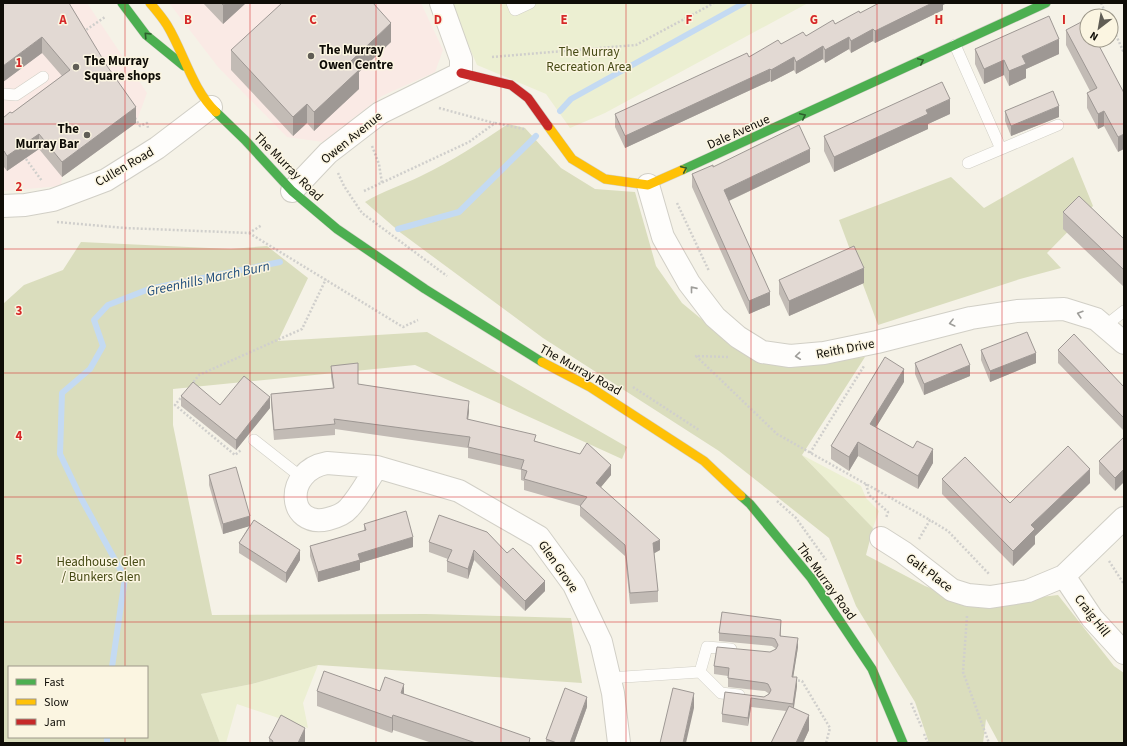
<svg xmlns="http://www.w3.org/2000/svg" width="1127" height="746" font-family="'Source Sans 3',sans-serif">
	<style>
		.commercial { fill: #faeae5 }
		.green { fill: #ecefd2 }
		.forest { fill: #daddbd; fill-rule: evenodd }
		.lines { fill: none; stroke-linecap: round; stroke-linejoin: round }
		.stream { stroke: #c4daf2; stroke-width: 6 }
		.lane-casing { stroke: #d1cfc6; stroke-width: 12 }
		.street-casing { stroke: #d1cfc6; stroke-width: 24 }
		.fast-casing { stroke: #d1cfc6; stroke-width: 10 }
		.slow-casing { stroke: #d1cfc6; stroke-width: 10 }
		.jam-casing { stroke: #d1cfc6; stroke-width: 10 }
		.path { stroke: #d0cfcc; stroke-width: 2.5; stroke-dasharray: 2 2; stroke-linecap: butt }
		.lane { stroke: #fefdfb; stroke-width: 11 }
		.street { stroke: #fefdfb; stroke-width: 22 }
		.fast { stroke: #4caf50; stroke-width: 9 }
		.slow { stroke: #ffc107; stroke-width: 9 }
		.jam { stroke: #c62828; stroke-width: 9 }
		.wall { fill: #c2bbb5 }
		.shaded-wall { fill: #9e9894 }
		.building { fill: #e2d9d3; stroke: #9e9894 }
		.oneway { stroke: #2e5e2c }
		.oneway2 { stroke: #9e9d99 }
		.grid { fill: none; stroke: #d62828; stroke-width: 1; stroke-opacity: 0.55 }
		.poi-dot { fill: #605d55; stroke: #fbf5e1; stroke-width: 1.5 }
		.labels { text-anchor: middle; stroke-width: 3; stroke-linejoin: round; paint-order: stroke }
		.poi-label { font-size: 13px; font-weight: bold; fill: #0f0d07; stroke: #fbf5e1; text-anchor: start }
		.park-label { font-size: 13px; fill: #464a14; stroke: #fbf5e1 }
		.street-label { font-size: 13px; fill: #0f0d07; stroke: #fbf5e1 }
		.water-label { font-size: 14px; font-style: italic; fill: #1e4c7b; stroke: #fbf5e1 }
		.grid-label { font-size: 13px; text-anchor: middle; font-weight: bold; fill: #d62828; stroke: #fbf5e1; stroke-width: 3; stroke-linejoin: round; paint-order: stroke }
	</style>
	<rect width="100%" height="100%" fill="#f5f2e7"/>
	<path class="commercial" d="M3,3H87L147,93L136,123L62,177L61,186L3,191Z
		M169,3H421L443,50L435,72L382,96L323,142L287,137L218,67Z"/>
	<path class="green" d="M450,3H808L605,113L570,128L546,94L477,65Z
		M802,455L861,486L866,498L879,511L873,528Z
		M318,665L303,703L308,728L237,704L226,743H220L201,694L252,684Z"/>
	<path class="forest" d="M508,124L525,128L561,168L595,189L635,192L656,266L682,303L734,346L762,364L865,357L802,455L873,528L866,555L925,586L976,605L1058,595L1114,666L1124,673V743H999L986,719L983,743H929L915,702L856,606L829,538L719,451L543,338L401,233L365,202C383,191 403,185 421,176C452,161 480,143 508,124Z
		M1073,157L1093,206L1047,253L1061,268L1020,279L878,325L839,220L951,177L984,208Z
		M81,242L231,249L267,246L308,278L278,341L427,332L627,447L622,459L415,365L173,389V425L212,615L426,614L571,618L582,683L318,665L252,684L201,694L220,743H4L3,304L24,285L63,270ZM9,667H147V737H9Z"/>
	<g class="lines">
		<path class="stream" d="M560,111L571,99L744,3
			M398,229L459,212L536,136
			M112,667L125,578L81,498L60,454L62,393L90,369L103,346L94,320L108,305L149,289L280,262
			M107,743V737"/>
		<defs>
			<path id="lane" d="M512,3L515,10L530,3
				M955,45L1001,149
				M3,94L16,95L43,77
				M968,163L1058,125
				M1105,326L1124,311
				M254,440L301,477
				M700,672L707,647L731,649
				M609,678L700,672L721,693L739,695"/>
			<path id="street" d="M648,185L663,237L689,283L715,317L738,337L762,352L790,356L824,353L877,342L971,318L1017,311L1064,309L1096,319L1124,343
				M292,191L328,153L380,113L461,73V59L441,3
				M3,206L25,205L53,200L106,180L157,148L211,107
				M327,463L377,467C368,480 360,496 349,508C344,514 336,517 328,519C287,529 283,471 327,463Z
				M377,467L459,491L539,537L574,585L601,642L613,693L619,743
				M881,538L903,552L952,590L968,595L990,597L1028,591L1064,576L1124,518
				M1064,576L1092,618L1124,653"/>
			<path id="fast" d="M122,3L146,35L184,66
				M216,112L245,140L292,191L337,229L425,289L542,362
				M682,170L1046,3
				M741,496L750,504L811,578L872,669L903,743"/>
			<path id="slow" d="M150,3C156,10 162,17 167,25C184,53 192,89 216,112
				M548,126L572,159L605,179L648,185L682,170
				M542,362L590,387L704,461L741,496"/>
			<path id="jam" d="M461,73L511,85L528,98L548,126"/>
		</defs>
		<use href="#lane" class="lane-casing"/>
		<use href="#street" class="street-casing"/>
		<use href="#fast" class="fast-casing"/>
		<use href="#slow" class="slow-casing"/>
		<use href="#jam" class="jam-casing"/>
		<path class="path" d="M1101,3L1107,16
			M1111,24L1124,53
			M83,32L105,17
			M492,57L636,45L714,3
			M439,108L494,123
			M135,118L140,126L147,123L148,128
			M372,146L379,164L382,183
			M26,159L42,181
			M338,173L344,186L362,213L447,276
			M364,191L469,142L495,123L524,129
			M677,203L709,271
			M57,222L125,228L249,233L262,225
			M249,233L403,327L418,320
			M728,357L696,356L777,434L930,520
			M191,385L199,375L302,329L326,279
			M633,387L699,430
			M183,395L175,405L235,455L241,450
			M810,453L864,366
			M866,484L869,495L888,512L886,518
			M777,501L796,518L826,560
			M919,539L930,520L948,531L989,574
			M1109,561L1124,584
			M967,616L963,672L989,743
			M794,680L802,681L830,728L826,743
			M911,703L922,728
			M924,734L928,743"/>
		<use href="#lane" class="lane"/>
		<use href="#street" class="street"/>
		<use href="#fast" class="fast"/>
		<use href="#slow" class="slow"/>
		<use href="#jam" class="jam"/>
	</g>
	<path class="wall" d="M69,3L136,123L62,177L39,149L7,171L4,167L3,168V118L12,113L62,76L42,53L3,82Z
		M203,3H246L223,24Z
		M943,5V10L875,43L873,41L851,53L849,49L825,63L823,59L796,74L794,70L771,82L770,81L625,148L615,127V114L749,57L781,44L806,36L860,13Z
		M1066,30L1124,93L1118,152L1104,126L1098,129L1087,108V93L1090,91L1066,45Z
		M391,42L359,72V89L314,131L307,123L293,136L231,70V50Z
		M975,49L1059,54L1026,69V78L1009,86L1004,75L984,84L975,64Z
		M1005,111L1059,117L1011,136L1005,121Z
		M950,114L928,124V129L834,172L824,151V136Z
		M810,162L729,201L770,305L749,314L692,187V174L713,167Z
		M1063,212L1124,239V287L1063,229Z
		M779,280L864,283L789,316L779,294Z
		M981,350L1036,363L990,382L981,360Z
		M1058,350L1124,387V431L1058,363Z
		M915,363L970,376L924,395L915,374Z
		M331,366L358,384L469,411L468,419L536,441L611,475L601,487L660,550L654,553L658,591V602L630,604L625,556L580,516V506L524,490V481L521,480V470L468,458V448L335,429V435L274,440L271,404V394L333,388L331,377Z
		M904,382L876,427L933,463L918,489L858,456L849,471L831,459V446Z
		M181,396L220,405L270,408L236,450L181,406Z
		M1124,437L1115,491L1099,474V461Z
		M209,475L250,526L300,560L286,583L239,553V543L249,526L223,534L209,485Z
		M942,479L1010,503L1090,483L1035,536V544L1013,566L942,494Z
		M439,515L545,591L525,611L474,560L468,579L447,572V561L448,559L429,552V542Z
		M364,524L413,547L360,563V570L318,582L310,556V546L364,531Z
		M781,628V636L798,647L793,677L797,686L794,708L809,730L803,743H771L786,711L751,707L748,726L722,722V714L725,692L764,697L769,694L768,693L765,691L728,687V676L714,674V666L770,652L776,649L775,648L772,646L719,641V633Z
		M317,691H380L404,694L530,743H432L393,730L392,733L317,706Z
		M587,707L574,743H546V739Z
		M269,738L305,743H269Z"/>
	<path class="shaded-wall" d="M226,3H246L223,24V5Z
		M932,3H947L943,5V10L875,43V31Z
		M391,23V42L359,72V89L314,131V112L351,61Z
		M873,29V41L851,53V41Z
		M42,37V53L3,82V66Z
		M849,37V49L825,63V50Z
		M1059,39V54L1026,69V78L1009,86V71L1022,56Z
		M823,46V59L796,74V62Z
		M794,57V70L771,82V70Z
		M1004,60V75L984,84V69Z
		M770,69V81L625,148V136Z
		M950,99V114L928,124V129L834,172V157L926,110Z
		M307,104V123L293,136V117Z
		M1059,106V117L1011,136V126Z
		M136,107V123L62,177V162Z
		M1104,111V126L1098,129V114Z
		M39,134V149L7,171V156Z
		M1124,134V149L1118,152V137Z
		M810,149V162L724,203V190Z
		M4,151V167L3,168V152Z
		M864,268V283L789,316V301Z
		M770,292V305L749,314V301Z
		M1036,353V363L990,382V371Z
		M970,365V376L924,395V384Z
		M904,369V382L870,437V424Z
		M270,397V408L236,450V440Z
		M469,401V411L467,429V419Z
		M858,442V456L849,471V457Z
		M933,449V463L918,489V476Z
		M611,465V475L596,493V483Z
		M1090,469V483L1035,536V544L1013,566V551L1031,525Z
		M1124,469V482L1115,491V478Z
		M250,516V526L223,534V524Z
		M413,537V547L360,563V570L318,582V572L358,554Z
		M660,540V550L653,554V543Z
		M300,550V560L286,583V573Z
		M474,550V560L468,579V569Z
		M545,581V591L525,611V601Z
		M798,638V647L792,685V677Z
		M797,677V686L793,712V704Z
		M404,684V699L401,693Z
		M694,693V708L686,743H683Z
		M587,697V707L574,743H570Z
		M751,698V707L748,726V718Z
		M393,715V730L392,733V718Z
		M809,715V730L803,743H796Z
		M305,728V743H298Z"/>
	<path class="building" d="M3,3H69L107,66L136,107L62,162L39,134L7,156L4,151L3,152V118L10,112L12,113L70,70L42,37L3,66Z
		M221,3H226L223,5Z
		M282,3H373L391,23L351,61L359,70L314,112L307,104L293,117L231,50Z
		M879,3H932L875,31L873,29L851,41L849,37L825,50L823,46L796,62L794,57L771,70L770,69L625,136L615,114L747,53L749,57L778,40L781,44L803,32L806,36L833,20L835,24L859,11L860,13Z
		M1049,16L1059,39L1022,56L1026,64L1009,71L1004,60L984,69L975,49Z
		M1085,20L1087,24V40H1096L1124,93V134L1118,137L1104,111L1098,114L1087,93L1097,88L1066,30Z
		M942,82L950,99L926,110L928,114L834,157L824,136Z
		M1053,91L1059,106L1011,126L1005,111Z
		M799,125L810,149L724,190L770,292L749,301L692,174L713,165V167Z
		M1079,196L1124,239V270L1063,212Z
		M854,246L864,268L789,301L779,280Z
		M1027,332L1036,353L990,371L981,350Z
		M1074,334L1124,387V418L1058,350Z
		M961,344L970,365L924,384L915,363Z
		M885,357L904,369L870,424L913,448L917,441L933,449L918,476L858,442L849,457L831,446Z
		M358,363V384L469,401L467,419L536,435L534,441L580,454L587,443L611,465L596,483L660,540L653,543L658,591L630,593L625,545L580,506L587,497L524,479L527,471L521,469L524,460L468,447L470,437L334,419L335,424L274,430L271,394L334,388L331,366Z
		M244,376L270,397L236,440L181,396L193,382L220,405Z
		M1124,437V469L1115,478L1099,461Z
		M1068,446L1090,469L1031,525L1035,529L1013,551L942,479L965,457L1010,503Z
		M236,467L250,516L223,524L209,475Z
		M406,511L413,537L358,554L360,560L318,572L310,546L366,530L364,524Z
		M439,515L487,532L507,553L513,548L545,581L525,601L474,550L468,569L447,561L452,550L429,542Z
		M254,520L300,550L286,573L239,543Z
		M722,612L781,620L780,636L798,638L792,677H797L793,704L751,698L748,718L722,714L725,692L764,697L769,694L771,690L768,684L765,683L728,678L729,668L714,666L717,647L770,652L776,649L778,645L775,639L772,638L719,633Z
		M324,671L380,691L385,677L404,684L401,693L530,738L529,743H476L393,715L392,718L317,691Z
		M565,688L587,697L570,743H557L546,739Z
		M673,688L694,693L683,743H660Z
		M789,706L809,715L796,743H771Z
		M281,715L305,728L298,743H272L273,741L269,738Z"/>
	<defs><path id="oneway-chevron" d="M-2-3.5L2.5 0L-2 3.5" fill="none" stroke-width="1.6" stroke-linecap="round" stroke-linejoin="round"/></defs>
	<g class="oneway">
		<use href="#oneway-chevron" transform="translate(147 35) rotate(-134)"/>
		<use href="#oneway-chevron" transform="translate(921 61) rotate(-25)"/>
		<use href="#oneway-chevron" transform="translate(803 116) rotate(-25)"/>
		<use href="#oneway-chevron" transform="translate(684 169) rotate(-24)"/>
	</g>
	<g class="oneway2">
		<use href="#oneway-chevron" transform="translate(693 289) rotate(-129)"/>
		<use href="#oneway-chevron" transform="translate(1080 314) rotate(-163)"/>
		<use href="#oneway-chevron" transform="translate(952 323) rotate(166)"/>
		<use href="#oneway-chevron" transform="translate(798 356) rotate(174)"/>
	</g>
	<path class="grid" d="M125,3V667M250,3V743M376,3V743M501,3V743M626,3V743M751,3V743M877,3V743M1002,3V743M3,124H1124M3,249H1124M3,373H1124M3,497H1124M3,622H1124M125,737V743"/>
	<g class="poi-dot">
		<circle cx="311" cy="56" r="4"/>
		<circle cx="76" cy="67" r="4"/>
		<circle cx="87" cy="135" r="4"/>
	</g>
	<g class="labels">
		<g class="poi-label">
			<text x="319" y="54">The Murray<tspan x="319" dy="15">Owen Centre</tspan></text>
			<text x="84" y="65">The Murray<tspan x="84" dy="15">Square shops</tspan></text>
			<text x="79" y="133" text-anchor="end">The<tspan x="79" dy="15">Murray Bar</tspan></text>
		</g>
		<g class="park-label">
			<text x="589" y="56">The Murray<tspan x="589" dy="15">Recreation Area</tspan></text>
			<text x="101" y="566">Headhouse Glen<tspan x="101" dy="15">/ Bunkers Glen</tspan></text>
		</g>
		<g class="street-label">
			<text transform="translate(738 131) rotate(-24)" y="5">Dale Avenue</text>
			<text transform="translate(351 137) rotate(-39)" y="5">Owen Avenue</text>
			<text transform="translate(124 166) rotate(-30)" y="5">Cullen Road</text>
			<text transform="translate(289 166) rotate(45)" y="5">The Murray Road</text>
			<text transform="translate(845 348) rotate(-11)" y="5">Reith Drive</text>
			<text transform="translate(581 369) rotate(29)" y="5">The Murray Road</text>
			<text transform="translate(559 566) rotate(55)" y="5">Glen Grove</text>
			<text transform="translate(930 572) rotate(37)" y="5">Galt Place</text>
			<text transform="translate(827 581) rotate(54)" y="5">The Murray Road</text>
			<text transform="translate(1093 615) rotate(52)" y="5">Craig Hill</text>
		</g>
		<g class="water-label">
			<text transform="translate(208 278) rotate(-12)" y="5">Greenhills March Burn</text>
		</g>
	</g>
	<g class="grid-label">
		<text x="63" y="24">A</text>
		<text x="188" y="24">B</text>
		<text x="313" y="24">C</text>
		<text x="438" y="24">D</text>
		<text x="564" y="24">E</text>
		<text x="689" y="24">F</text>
		<text x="814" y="24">G</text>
		<text x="939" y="24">H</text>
		<text x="1064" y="24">I</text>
		<text x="19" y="67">1</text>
		<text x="19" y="191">2</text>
		<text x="19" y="315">3</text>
		<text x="19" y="440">4</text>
		<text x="19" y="564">5</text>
	</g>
	<rect width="1127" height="746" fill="none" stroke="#0f0d07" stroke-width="8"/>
	<rect x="8" y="666" width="140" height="72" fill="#fbf5e1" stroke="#9d988a"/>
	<rect x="16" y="679" width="20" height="6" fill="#4caf50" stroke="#9d988a"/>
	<text x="44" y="686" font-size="12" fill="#0f0d07">Fast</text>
	<rect x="16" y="699" width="20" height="6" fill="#ffc107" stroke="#9d988a"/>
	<text x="44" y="706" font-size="12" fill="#0f0d07">Slow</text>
	<rect x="16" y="719" width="20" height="6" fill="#c62828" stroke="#9d988a"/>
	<text x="44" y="726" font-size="12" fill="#0f0d07">Jam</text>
	<g transform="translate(1099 28) rotate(211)"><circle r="19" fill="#fbf5e1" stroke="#9d988a"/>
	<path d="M0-3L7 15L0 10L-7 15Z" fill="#605d55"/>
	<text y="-6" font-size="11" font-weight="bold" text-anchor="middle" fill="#0f0d07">N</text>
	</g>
</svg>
